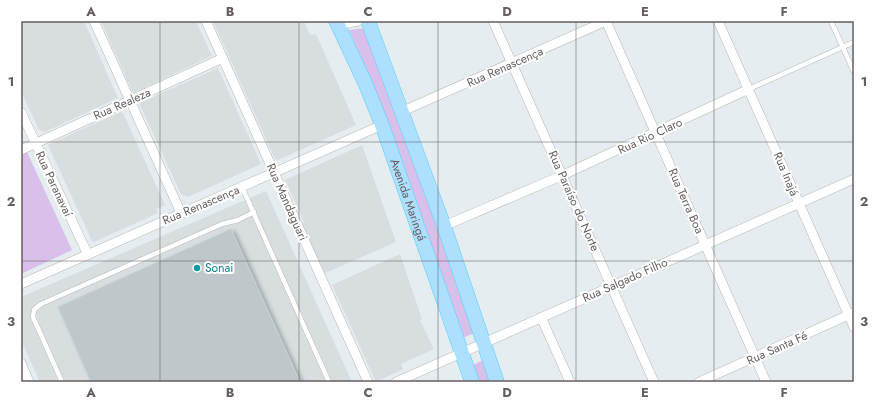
<svg xmlns="http://www.w3.org/2000/svg" width="875" height="403" font-family="Jost,sans-serif">
	<style>
		.industrial { fill: #d8dde0 }
		.green { fill: #d8c0eb }
		.building { fill: #c0c7ca; stroke: #c3d2d7; filter: url(#shadow) }
		.lines { fill: none; stroke-linecap: round; stroke-linejoin: round }
		.lane-casing { stroke: #bbb5b3; stroke-width: 5.5 }
		.street-casing { stroke: #bbb5b3; stroke-width: 10 }
		.primary-casing { stroke: #51d0ff; stroke-width: 15 }
		.lane { stroke: #fff; stroke-width: 4.5 }
		.street { stroke: #fff; stroke-width: 9 }
		.primary { stroke: #addfff; stroke-width: 14 }
		.grid { fill: none; stroke: #685e5d; stroke-width: 1; stroke-opacity: 0.55 }
		.culture-dot { fill: #0f9aa8; stroke: #fff; stroke-width: 1.5 }
		.labels { text-anchor: middle; stroke-width: 4; stroke-linejoin: round; paint-order: stroke }
		.street-label { font-size: 12px; fill: #685e5d; stroke: #fff }
		.culture-label { font-size: 12px; fill: #0d838f; stroke: #fff; text-anchor: start }
		.neatline { fill: none; stroke: #685e5d; stroke-width: 1.5 }
		.grid-label { font-size: 13px; text-anchor: middle; font-weight: bold; fill: #685e5d }
	</style>
	<defs>
		<filter id="shadow"><feDropShadow dx="3.5" dy="2" stdDeviation="2" flood-color="#0004"/></filter>
	</defs>
	<rect width="100%" height="100%" fill="#e6edf1"/>
	<path class="industrial" d="M21,21H84L118,98L45,132L39,130L21,92Z
		M101,21H196L212,56L133,93Z
		M213,21H304L310,35L316,34L356,125L278,160L275,159Z
		M218,68L261,164L188,197L181,194L139,103Z
		M120,112L123,113L165,205L156,209L158,213L94,242L92,241L48,145Z
		M362,145L396,242L323,274L300,224L304,222L285,180Z
		M266,191L352,382H40L21,340V297Z
		M400,254L422,319L420,320L434,349L401,364L403,369L378,381L375,380L332,285Z"/>
	<path class="green" d="M365,28L400,120L475,333L462,338L372,82L349,30Z
		M27,152L72,250L21,274V155Z
		M485,359L492,382H476L471,366Z"/>
	<path class="building" d="M231,229L300,382H91L58,307Z"/>
	<g class="lines">
		<defs>
			<path id="lane" d="M831,21L854,72
				M749,89L854,42
				M242,187L329,382
				M62,382L33,317L34,310L41,304L222,224L238,220L254,212"/>
			<path id="street" d="M94,21L181,213
				M206,21L368,382
				M493,21L654,382
				M718,21L854,327
				M338,25L358,21
				M403,111L606,21L766,382
				M21,112L88,255
				M21,150L223,58
				M444,226L563,175L749,89
				M21,284L382,125
				M541,317L570,382
				M21,363L29,382
				M396,382L854,179
				M699,382L853,313"/>
			<g id="primary">
				<path id="s1" d="M336,21L366,85L382,125L472,382"/>
				<path d="M368,21L444,226L497,382"/>
			</g>
		</defs>
		<use href="#lane" class="lane-casing"/>
		<use href="#street" class="street-casing"/>
		<use href="#primary" class="primary-casing"/>
		<use href="#lane" class="lane"/>
		<use href="#street" class="street"/>
		<use href="#primary" class="primary"/>
	</g>
	<path class="grid" d="M160,21V382M299,21V382M438,21V382M576,21V382M714,21V382M21,142H854M21,261H854"/>
	<circle class="culture-dot" cx="197" cy="268" r="4"/>
	<g class="labels">
		<g class="street-label">
			<text transform="translate(505 67) rotate(-24)" y="4">Rua Renascença</text>
			<text transform="translate(122 104) rotate(-24)" y="4">Rua Realeza</text>
			<text transform="translate(650 136) rotate(-25)" y="4">Rua Rio Claro</text>
			<text transform="translate(786 174) rotate(67)" y="4">Rua Inajá</text>
			<text transform="translate(54 184) rotate(65)" y="4">Rua Paranavaí</text>
			<text dy="4" stroke="none"><textPath href="#s1" startOffset="193">Avenida Maringá</textPath></text>
			<text transform="translate(574 201) rotate(66)" y="4">Rua Paraíso do Norte</text>
			<text transform="translate(686 201) rotate(66)" y="4">Rua Terra Boa</text>
			<text transform="translate(287 202) rotate(66)" y="4">Rua Mandaguari</text>
			<text transform="translate(201 205) rotate(-23)" y="4">Rua Renascença</text>
			<text transform="translate(625 280) rotate(-24)" y="4">Rua Salgado Filho</text>
			<text transform="translate(777 348) rotate(-24)" y="4">Rua Santa Fé</text>
		</g>
		<g class="culture-label">
			<text x="205" y="272">Sonai</text>
		</g>
	</g>
	<rect width="875" height="403" fill="none" stroke="#ffffff" stroke-width="44"/>
	<rect x="22" y="22" width="831" height="359" class="neatline"/>
	<g class="grid-label">
		<text x="91" y="16">A</text>
		<text x="230" y="16">B</text>
		<text x="368" y="16">C</text>
		<text x="507" y="16">D</text>
		<text x="645" y="16">E</text>
		<text x="784" y="16">F</text>
		<text x="11" y="86">1</text>
		<text x="864" y="86">1</text>
		<text x="11" y="206">2</text>
		<text x="864" y="206">2</text>
		<text x="11" y="326">3</text>
		<text x="864" y="326">3</text>
		<text x="91" y="397">A</text>
		<text x="230" y="397">B</text>
		<text x="368" y="397">C</text>
		<text x="507" y="397">D</text>
		<text x="645" y="397">E</text>
		<text x="784" y="397">F</text>
	</g>
</svg>
